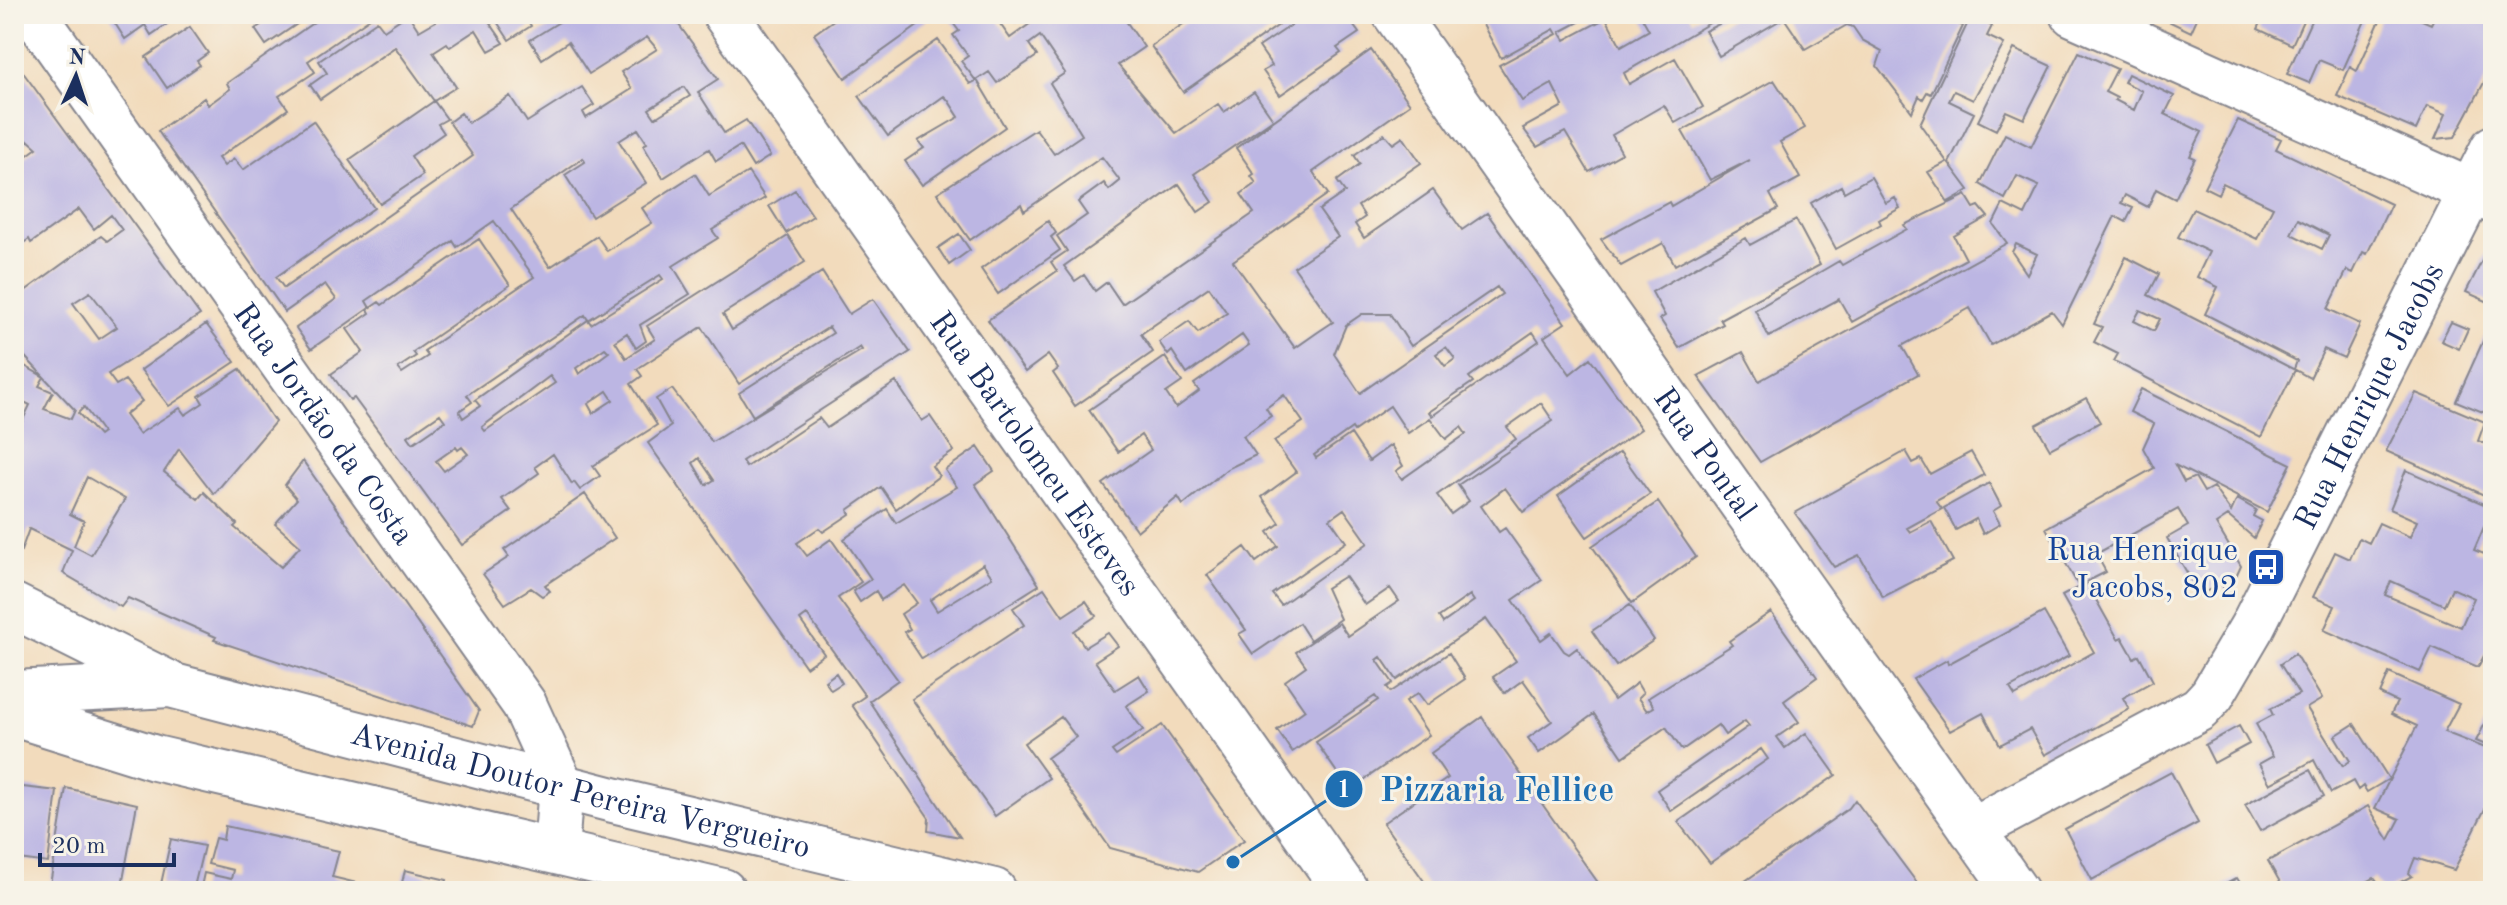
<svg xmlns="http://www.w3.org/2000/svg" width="2507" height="905" font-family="'Old Standard TT',serif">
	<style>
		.building { fill: #bcb6e3; fill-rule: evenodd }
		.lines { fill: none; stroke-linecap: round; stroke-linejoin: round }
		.minor-casing { stroke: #86858d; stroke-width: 48 }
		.minor { stroke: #fff; stroke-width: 44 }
		.labels { text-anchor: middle; stroke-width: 6; stroke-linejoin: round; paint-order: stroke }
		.street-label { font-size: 32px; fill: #1b2f5e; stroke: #f7f3e8 }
		.transit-label { font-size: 32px; fill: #164399; stroke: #f7f3e8; text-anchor: end }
		.leader { fill: none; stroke: #1f6fb2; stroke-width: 3 }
		.callout-dot { fill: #1f6fb2; stroke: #f7f3e8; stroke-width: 3 }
		.mark-label { font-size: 24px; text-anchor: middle; font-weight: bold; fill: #fff }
		.callout-label { font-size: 34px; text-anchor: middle; font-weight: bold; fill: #1f6fb2; stroke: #f7f3e8; stroke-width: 6; stroke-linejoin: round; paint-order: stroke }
	</style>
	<rect width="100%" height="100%" fill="#f7f3e8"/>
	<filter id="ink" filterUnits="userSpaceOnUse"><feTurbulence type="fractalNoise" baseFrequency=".0125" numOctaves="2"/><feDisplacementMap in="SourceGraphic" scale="16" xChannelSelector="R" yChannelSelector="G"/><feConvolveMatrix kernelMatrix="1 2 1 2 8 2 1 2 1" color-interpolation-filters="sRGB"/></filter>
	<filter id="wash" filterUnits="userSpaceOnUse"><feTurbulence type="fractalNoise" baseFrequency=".006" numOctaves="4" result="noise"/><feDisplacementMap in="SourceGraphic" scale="32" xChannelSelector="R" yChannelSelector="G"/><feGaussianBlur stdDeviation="1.8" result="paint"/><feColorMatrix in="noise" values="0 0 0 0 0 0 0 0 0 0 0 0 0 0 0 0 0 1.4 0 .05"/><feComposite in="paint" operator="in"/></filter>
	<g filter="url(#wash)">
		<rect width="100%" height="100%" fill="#f2dbbc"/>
		<g id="blocks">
			<path class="building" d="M109,14H164L170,22L151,35L145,25L125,39Z
				M277,14H289L297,24L266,45L255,29Z
				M313,14L373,16L308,61L315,72L279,96L288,109L218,158L224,166L234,159L243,170L313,121L374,208L276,277L284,288L473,156L449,122L461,113L468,123L510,96L527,122L582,87L594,105L583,112L586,118L632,89L621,72L657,49L647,37L589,74L568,42L542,59L530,40L572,14H671L718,79L698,92L724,133L746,120L770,156L753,167L740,146L716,161L709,149L663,178L643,145L647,143L638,129L619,141L646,183L592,217L565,175L585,162L583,158L511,209L550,267L597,236L607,251L652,223L642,208L695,174L709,196L748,172L765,198L712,230L718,238L673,266L690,294L640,325L646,341L636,348L627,333L615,341L626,358L655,339L647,326L788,236L805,262L723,314L732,330L822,272L849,314L873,299L910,352L742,461L746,467L819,418L827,428L896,382L922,421L930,416L954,451L932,466L939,476L896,509L881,487L848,510L850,514L823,532L819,528L797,543L807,556L831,539L861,582L838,598L898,680L869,701L960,837L928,831L929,818L852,705L865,696L807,615L800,620L824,654L806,667L648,443L671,426L656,399L672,389L712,442L862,350L860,347L753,416L739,393L833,333L829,327L739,384L702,327L637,369L642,376L631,384L657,425L593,466L600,476L580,490L574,482L572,484L553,454L535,467L539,473L502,499L511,511L462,545L354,398L350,400L331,374L363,352L347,329L370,313L368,309L311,349L296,328L336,299L325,284L285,312L158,131L204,98L208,105L230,89L227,83L317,20ZM684,87L690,96L655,118L649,109ZM494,221L534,277L424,351L428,356L402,373L398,368L416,356L413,352L510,285L479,239L382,305L379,302L370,308L366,301L453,241L457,247ZM660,275L663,279L591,324L588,320L475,400L480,406L463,418L459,411L472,402L467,395L585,315L588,320ZM605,348L609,352L579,374L576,368ZM550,376L555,383L485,431L482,427ZM607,391L613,400L593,413L588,404ZM440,414L445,421L413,443L408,436ZM456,447L458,450L462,447L468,454L444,471L436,461ZM699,458L714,480L706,485L693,463Z
				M408,14L419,31L443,17L441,14H490L486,17L504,43L489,51L476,30L450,47L447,43L433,52L456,87L434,101L447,119L438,124L444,133L411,156L423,175L380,204L349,160L434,101L395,47L320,99L310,85L327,73L319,61L377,21L384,30Z
				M492,14H524L531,26L509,40Z
				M842,14H922L926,20L845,78L814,34Z
				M957,14H993L1010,38L1031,23L1026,16L1016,23L1009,14H1121L1144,47L1118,65L1176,133L1218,104L1224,112L1254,92L1273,119L1194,174L1213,202L1198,212L1179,184L1064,266L1075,281L1084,275L1095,291L1107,282L1122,304L1254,213L1241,194L1256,183L1251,176L1254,174L1236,148L1371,50L1410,104L1313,172L1328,194L1233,261L1295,348L1318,332L1333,322L1294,267L1338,237L1319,210L1345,192L1337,181L1360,164L1354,155L1384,134L1393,144L1403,137L1421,163L1358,206L1365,217L1355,224L1364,238L1433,190L1462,230L1487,213L1565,323L1544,337L1570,374L1590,358L1641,429L1523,512L1505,488L1481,506L1499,532L1505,528L1542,580L1513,600L1541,640L1551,633L1564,651L1569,654L1577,648L1614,700L1637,683L1643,693L1638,698L1647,711L1654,707L1648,698L1732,645L1729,641L1771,612L1817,677L1784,701L1799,722L1777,737L1785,748L1806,733L1836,775L1710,863L1678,822L1768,759L1761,749L1671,811L1657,790L1749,726L1745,721L1725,735L1718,725L1682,750L1666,727L1623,757L1594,714L1539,753L1528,738L1552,721L1523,680L1505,693L1493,677L1516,661L1486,619L1397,680L1381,657L1377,660L1393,683L1387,687L1391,692L1449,653L1465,679L1427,705L1418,693L1406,701L1429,735L1349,790L1316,742L1378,700L1375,696L1292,752L1277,730L1305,710L1285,681L1306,666L1296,652L1339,623L1348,636L1399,601L1390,588L1365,605L1345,576L1326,588L1340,619L1310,640L1299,623L1253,654L1239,634L1246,630L1207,575L1245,547L1256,562L1278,546L1268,532L1280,523L1262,497L1296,472L1274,441L1303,422L1284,395L1266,408L1271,416L1243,436L1256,455L1227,469L1183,505L1178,497L1137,531L1103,484L1151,450L1141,435L1118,452L1089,410L1165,357L1182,382L1166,393L1176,408L1199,391L1194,384L1249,345L1242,335L1187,374L1172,351L1168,355L1159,342L1189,321L1198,333L1227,313L1209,287L1141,334L1153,352L1075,406L1053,373L1058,369L1048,355L1025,372L988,320L1057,271L1051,262L1067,251L1057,236L1087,215L1078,202L1104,183L1109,190L1120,181L1102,157L1024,211L1021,204L970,240L937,193L1036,129L1054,154L1082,135L1050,83L1065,73L1040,36L1029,44L1037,56L997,83L989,72L977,80L1005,127L922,185L905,161L924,148L918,141L959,117L948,100L944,96L888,136L859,96L938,40L970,84L976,81L961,61L968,56L953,35L959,31L950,19ZM1497,287L1502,294L1360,393L1334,354L1346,325L1362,314H1390L1411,346ZM1533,332L1539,341L1432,416L1429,412L1473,382L1469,377ZM1446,347L1455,359L1445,366L1436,354ZM1541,403L1553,421L1458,485L1469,501L1451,514L1437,495L1516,439L1507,427ZM1390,406L1408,433L1430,418L1446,439L1461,427L1466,434L1402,479L1396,471L1403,466L1391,445L1369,461L1351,434L1316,458L1314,455L1352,428L1354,431ZM1344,509L1368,543L1281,605L1272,594L1346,542L1330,519ZM1470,595L1474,601L1443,623L1439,617Z
				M1198,14H1282L1286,20L1183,92L1151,46Z
				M1308,14H1345L1359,33L1337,48L1341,53L1280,95L1263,71L1272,66L1259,47Z
				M1477,14H1594L1560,32L1565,40L1606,18L1621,46L1649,30L1640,14H1688L1692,21L1704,14H1725L1624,73L1629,84L1675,58L1703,107L1675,123L1664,105L1612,135L1622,153L1589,172L1565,132L1537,147L1523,128L1563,106L1552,84L1522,101L1499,65L1557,34L1554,29L1501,58Z
				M1739,14H1867L1872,20L1875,14H1937L1963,26L1931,94L1927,92L1923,99L1919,96L1912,112L1877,66L1882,51L1862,40L1853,27L1847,25L1805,49L1784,18L1719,56L1705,31Z
				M2154,14H2199L2191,32Z
				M2265,14H2306L2292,45L2258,29Z
				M2314,14H2368L2343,70L2319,60L2309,83L2287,74Z
				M2383,14H2408L2431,24L2436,14H2493V76L2487,77L2455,137L2435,139L2446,114L2427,106L2416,130L2337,96L2350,67L2357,71Z
				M1971,16L1992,26L1987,36L2004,44L1973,100L1954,91L1949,101L1974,113L1949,163L1969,190L1948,202L1928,172L1947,162L1920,124Z
				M190,27L208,53L197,61L200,65L167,88L146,57Z
				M2014,49L2051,66L2024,119L2006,111L1996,130L1978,121Z
				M2079,52L2117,69L2105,92L2117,98L2115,100L2134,110L2142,91L2124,82L2128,74L2174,96L2165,114L2202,132L2190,156L2195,158L2175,199L2156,189L2148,207L2125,195L2121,203L2133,208L2126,222L2115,216L2062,324L2052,311L1991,345L1970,308L1902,346L1918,374L1760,462L1698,376L1743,352L1759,381L2007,243L1993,224L2003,204L2025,215L2039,186L2017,176L2005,199L1980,184L2005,134L2031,147ZM2016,244L2037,254L2027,274L2012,252Z
				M14,60L200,315L108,374L116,385L125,380L142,401L125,415L139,434L180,408L185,415L203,403L199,396L240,369L275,422L214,494L179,449L164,472L198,499L204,492L237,524L234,527L281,567L300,546L275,524L297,499L285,485L303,461L479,711L473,726L214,640L216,637L128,598L121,607L63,573L72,550L29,529L21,551L14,548V439L30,405L14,397V360L44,377L39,386L53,392L44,409L71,419L75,410L14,345V299L101,236L107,241L122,230L111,215L94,229L79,209L31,243L29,239L14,250V165L37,148L28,140L14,149ZM90,292L117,327L99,339L73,303ZM84,407L103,433L99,436L78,413ZM87,477L125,499L91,555L74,546L84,521L70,514Z
				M1774,80L1805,128L1780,142L1800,178L1770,194L1778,209L1675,265L1663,243L1621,266L1601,239L1669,202L1671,206L1750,160L1710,180L1682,131Z
				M2238,120L2281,139L2276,149L2391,204L2367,254L2363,252L2353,273L2347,270L2328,309L2360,324L2344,358L2324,349L2310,378L2294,369L2297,361L2205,314L2218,287L2197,277L2209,252L2178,237L2193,209L2257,239L2273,207L2223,183L2218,194L2204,187ZM2298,219L2329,235L2322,249L2291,234Z
				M1871,177L1886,203L1895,198L1900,208L1879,220L1881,224L1836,249L1811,203L1841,186L1844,192Z
				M795,190L813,216L786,233L769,206Z
				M1966,195L1974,208L1979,206L1988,217L1954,236L1966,259L1852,322L1839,299L1769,337L1755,310L1839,261L1842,265L1907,229L1904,225Z
				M1796,220L1820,265L1720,319L1723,324L1679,348L1660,319L1665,316L1652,292L1746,238L1750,245Z
				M1048,221L1056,233L1051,237L1060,250L998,294L981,269Z
				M959,234L970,250L949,265L938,248Z
				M2488,249H2493V304L2466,292Z
				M2126,257L2159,274L2148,295L2295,370L2261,437L2114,361L2118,354L2094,342L2102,327L2094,324ZM2140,310L2160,319L2154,331L2134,321Z
				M2493,319V408L2490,415L2456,401Z
				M2451,322L2468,329L2459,349L2441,341Z
				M206,324L235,362L169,406L141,370Z
				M2141,389L2291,464L2267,512L2175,465L2184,482L2195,477L2204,492L2213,487L2231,512L2237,499L2256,510L2253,516L2262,521L2254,538L2228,516L2216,524L2241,566L2228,595L2221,583L2200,595L2167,538L2188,526L2178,509L2096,554L2106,572L2086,582L2118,639L2122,637L2134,658L2139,655L2153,681L2123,698L2129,709L2045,755L2030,729L2000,745L1983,713L1950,731L1913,679L1947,660L1948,664L2044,612L2069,656L2010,688L2015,696L2094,652L2062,596L2079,587L2046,528L2154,468L2143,448L2154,424L2130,412Z
				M2416,393L2485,422L2478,441L2493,447V514L2490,513L2474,550L2484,554L2493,534V639L2478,667L2432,647L2420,672L2324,630L2335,606L2313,597L2335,552L2350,559L2359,538L2369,543L2379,523L2410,537L2417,521L2390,509L2406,470L2488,506L2491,498L2386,451ZM2391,581L2444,605L2452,588L2474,598L2461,627L2385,595Z
				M2086,398L2100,422L2050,449L2036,425Z
				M978,447L994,471L975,484L1039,585L922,659L904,632L910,629L901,614L917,603L904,585L881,600L876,591L860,602L853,591L871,579L844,539L887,509L896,523L957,487L945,470ZM983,564L992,577L937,611L930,600Z
				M1906,451L1913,463L1921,459L1930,474L1971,452L1984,475L1936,501L1942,509L1907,528L1910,532L1931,521L1953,561L1883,597L1859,555L1834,567L1795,513Z
				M1620,452L1650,494L1587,537L1558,496Z
				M1989,483L2001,506L1993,511L2000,524L1983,534L1976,519L1956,530L1944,508Z
				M585,494L615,538L545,585L550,591L542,596L531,588L505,604L483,574L509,557L504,550Z
				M1658,502L1696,557L1632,603L1592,546Z
				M1044,588L1063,616L1086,601L1096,616L1074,631L1085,647L1108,633L1118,646L1095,661L1115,690L1139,675L1149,691L1126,706L1143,730L1112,751L1116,756L1162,725L1244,840L1198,872L1110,848L1047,758L1076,737L1061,717L1024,743L1049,778L995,816L912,699L1024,625L1013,608Z
				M1630,605L1654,640L1616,666L1592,631Z
				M2295,654L2322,699L2307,708L2343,766L2350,761L2335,736L2354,724L2389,779L2367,792L2363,786L2358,790L2353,781L2331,793L2314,760L2270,784L2259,764L2273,756L2256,724L2273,715L2270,709L2299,694L2280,664Z
				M836,673L842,683L831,690L825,681Z
				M2389,673L2459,704L2444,732L2493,751V793L2454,870L2415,858L2409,873L2412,876L2384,891L2374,878L2350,891H2285L2268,861L2368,806L2389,840L2400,819L2375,808L2417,726L2391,714L2397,702L2380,694Z
				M2493,708V748L2476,741Z
				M1482,717L1498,742L1604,891H1431L1383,823L1448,778L1431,753Z
				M2239,726L2249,744L2214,763L2205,745Z
				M2310,770L2324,796L2260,831L2245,805Z
				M2171,772L2198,823L2092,880L2065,829Z
				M14,786L57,791L48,863L18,859L16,877Z
				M66,788L137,804L121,891H49Z
				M1855,800L1923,891H1731L1849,808Z
				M225,826L339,851L332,877L365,885L363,891H200L204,873L231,879L233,870L208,864L215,838L223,840Z
				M171,839L204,846L193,891H173L174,887L161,884Z
				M405,870L447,880L444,891H400Z
				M2237,878L2245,891H2213Z"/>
		</g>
	</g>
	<g filter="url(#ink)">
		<use href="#blocks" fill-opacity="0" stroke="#86858d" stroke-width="2"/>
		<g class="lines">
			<defs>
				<g id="minor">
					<path id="s1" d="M34,14L524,704L561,785L556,851"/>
					<path id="s2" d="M725,14L1346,891"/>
					<path id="s3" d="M1395,14L2016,891"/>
					<path d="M2073,14L2493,201"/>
					<path d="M14,606L168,683"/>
					<path id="s4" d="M14,693L170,685L613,800L994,891"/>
					<path d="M14,714L155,758L723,891"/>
					<path id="s5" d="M1972,830L2199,709L2212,695L2252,627L2493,148"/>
				</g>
			</defs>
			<use href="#minor" class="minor-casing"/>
			<use href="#minor" class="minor"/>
		</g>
	</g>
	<defs>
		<symbol id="bus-square" viewBox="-11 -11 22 22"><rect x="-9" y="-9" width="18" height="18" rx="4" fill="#1a4fb4" stroke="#f7f3e8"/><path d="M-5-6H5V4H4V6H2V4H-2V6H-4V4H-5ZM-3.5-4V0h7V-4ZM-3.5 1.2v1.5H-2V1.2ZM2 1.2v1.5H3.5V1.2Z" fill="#fff"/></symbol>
	</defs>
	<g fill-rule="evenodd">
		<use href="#bus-square" x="2244" y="545" width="44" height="44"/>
	</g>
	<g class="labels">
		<g class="street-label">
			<text dy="11" stroke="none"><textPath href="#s5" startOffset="614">Rua Henrique Jacobs</textPath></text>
			<text dy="11" stroke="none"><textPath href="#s1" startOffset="502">Rua Jordão da Costa</textPath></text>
			<text dy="11" stroke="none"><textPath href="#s2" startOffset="538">Rua Bartolomeu Esteves</textPath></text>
			<text dy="11" stroke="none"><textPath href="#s3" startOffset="538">Rua Pontal</textPath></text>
			<text dy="11" stroke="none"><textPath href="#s4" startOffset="580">Avenida Doutor Pereira Vergueiro</textPath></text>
		</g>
		<g class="transit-label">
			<text x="2238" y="560">Rua Henrique<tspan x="2238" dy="37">Jacobs, 802</tspan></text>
		</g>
	</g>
	<path class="leader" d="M1233 862L1344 789"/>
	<g class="callout-dot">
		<circle cx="1233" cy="862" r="8"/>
		<circle cx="1344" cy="789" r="20"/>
	</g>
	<g class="mark-label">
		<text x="1344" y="797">1</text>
	</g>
	<g class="callout-label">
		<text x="1497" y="801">Pizzaria Fellice</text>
	</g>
	<rect width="2507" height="905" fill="none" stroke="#f7f3e8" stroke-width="48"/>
	<g transform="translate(76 76) rotate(3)" stroke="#f7f3e8" stroke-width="6" paint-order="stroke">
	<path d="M0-6L14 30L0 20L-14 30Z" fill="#1b2f5e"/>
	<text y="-12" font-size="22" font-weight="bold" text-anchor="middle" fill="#1b2f5e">N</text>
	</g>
	<path d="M40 853v12h134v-12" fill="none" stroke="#1b2f5e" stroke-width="4"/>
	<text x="52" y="853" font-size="24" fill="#1b2f5e" stroke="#f7f3e8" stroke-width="6" paint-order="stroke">20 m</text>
</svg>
